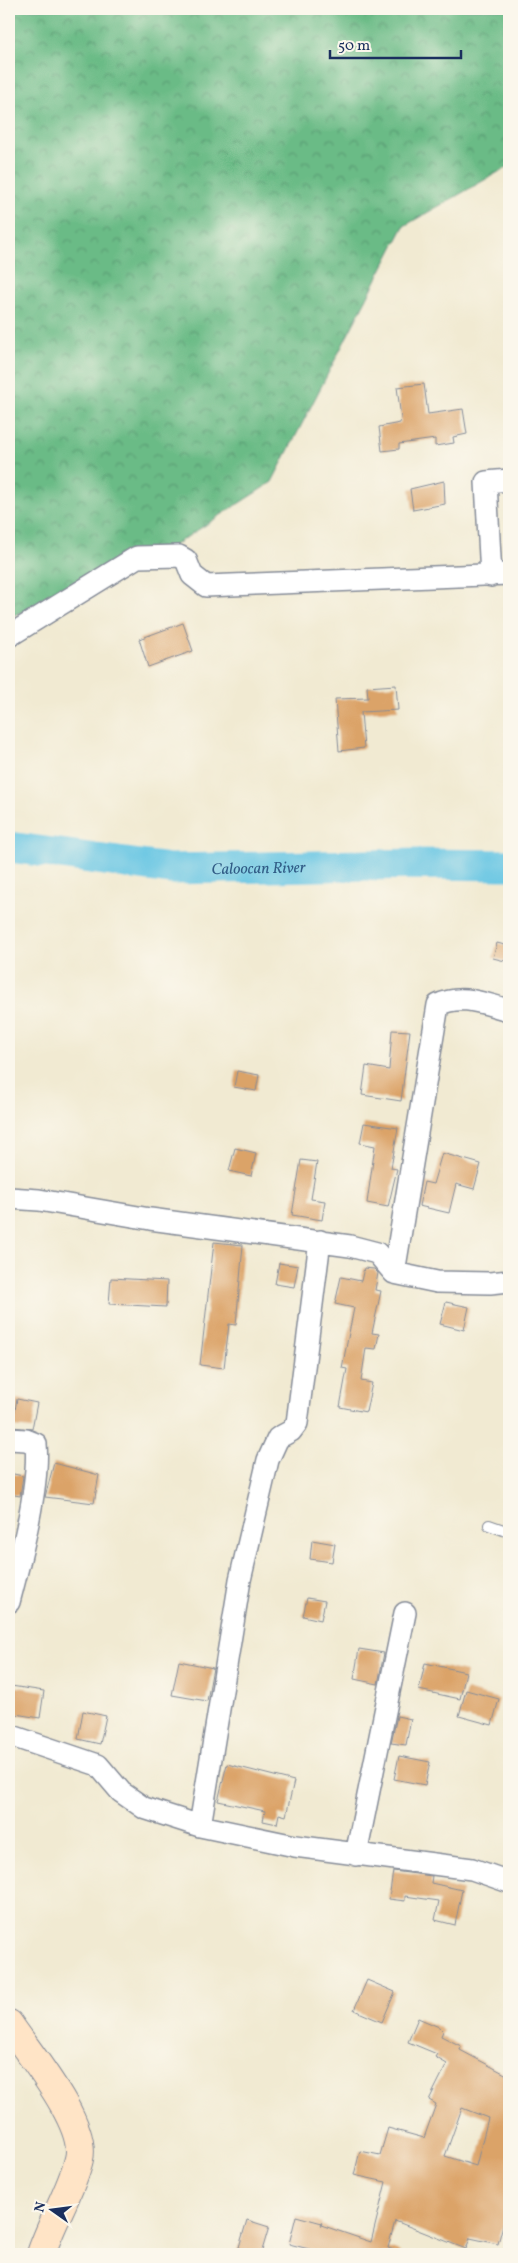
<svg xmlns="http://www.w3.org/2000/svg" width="518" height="2263" font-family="Vollkorn,serif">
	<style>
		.forest { fill: url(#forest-crowns); stroke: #437572 }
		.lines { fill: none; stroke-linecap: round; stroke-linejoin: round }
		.river { stroke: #65c5e3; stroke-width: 31 }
		.building { fill: #dba368; fill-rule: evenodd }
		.service-casing { stroke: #868c98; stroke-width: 12 }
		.minor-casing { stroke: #868c98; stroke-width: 24 }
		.secondary-casing { stroke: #868c98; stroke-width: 30 }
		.service { stroke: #fff; stroke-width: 10 }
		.minor { stroke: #fff; stroke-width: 21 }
		.secondary { stroke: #ffe4c6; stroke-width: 28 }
		.labels { text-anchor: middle; stroke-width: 5; stroke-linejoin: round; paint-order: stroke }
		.water-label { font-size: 16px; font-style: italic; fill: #315c86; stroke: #fbf7ec }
	</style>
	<defs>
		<pattern id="forest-crowns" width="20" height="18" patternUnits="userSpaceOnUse" patternTransform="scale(1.25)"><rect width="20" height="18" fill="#6bbb86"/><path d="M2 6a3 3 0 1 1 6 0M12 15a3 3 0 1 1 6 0" fill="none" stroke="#579871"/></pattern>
	</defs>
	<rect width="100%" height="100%" fill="#fbf7ec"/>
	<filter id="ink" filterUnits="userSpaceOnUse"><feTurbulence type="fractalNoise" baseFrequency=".02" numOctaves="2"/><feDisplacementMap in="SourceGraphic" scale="10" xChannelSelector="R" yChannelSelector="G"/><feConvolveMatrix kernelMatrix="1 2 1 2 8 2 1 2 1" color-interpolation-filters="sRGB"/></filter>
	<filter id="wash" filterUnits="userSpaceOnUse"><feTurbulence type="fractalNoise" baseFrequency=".0096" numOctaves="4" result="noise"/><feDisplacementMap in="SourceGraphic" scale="20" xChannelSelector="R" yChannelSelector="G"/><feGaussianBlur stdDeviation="1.12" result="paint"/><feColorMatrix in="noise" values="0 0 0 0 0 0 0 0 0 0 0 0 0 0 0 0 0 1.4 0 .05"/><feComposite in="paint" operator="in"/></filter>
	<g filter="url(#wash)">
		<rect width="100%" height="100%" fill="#f1ead2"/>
		<path class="forest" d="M9,9H509V166L404,226L272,482L142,566L9,617Z"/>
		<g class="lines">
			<path class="river" id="s1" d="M9,847L170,869L418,864L509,865"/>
		</g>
		<g id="blocks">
			<path class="building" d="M424,384L428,414L463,409L467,434L453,437L454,443L435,446V439L399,444V449L382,451L379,427L400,423L401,418L397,387Z
				M444,481L445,504L413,510L410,489Z
				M183,623L193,651L148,667L139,639Z
				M396,685L398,710L361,712L364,748L339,751L335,699L368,698L367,687Z
				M497,943L509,946V962L493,958Z
				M392,1030L410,1031L401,1101L362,1095L366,1066L389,1070Z
				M237,1071L259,1075L256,1091L234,1087Z
				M364,1123L398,1128L391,1168L397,1169L388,1207L367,1203L375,1146L360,1143Z
				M235,1148L256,1153L251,1176L229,1171Z
				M442,1153L481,1164L474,1189L456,1184L449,1213L419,1206L424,1182L433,1184Z
				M301,1160L317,1162L311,1199L325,1201L322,1220L292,1215Z
				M214,1242L243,1245L236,1325L229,1324L224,1368L200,1365Z
				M279,1263L298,1266L294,1287L275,1284Z
				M364,1268L374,1269L378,1273L375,1290L381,1291L372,1333L379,1334L376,1349L366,1348L361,1381L372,1383L366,1412L340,1407L347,1369L342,1368L354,1308L335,1304L341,1277L361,1281Z
				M111,1278L167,1281L166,1307L109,1304Z
				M446,1302L469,1307L464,1330L440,1324Z
				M17,1399L37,1403L32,1429L12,1427Z
				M54,1463L99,1475L94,1503L45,1497Z
				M9,1473L23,1476L20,1496L9,1494Z
				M312,1540L335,1544L332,1562L310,1559Z
				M307,1598L325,1601L321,1620L303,1616Z
				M359,1649L384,1653L378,1684L354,1679Z
				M179,1661L213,1668L207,1701L172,1695Z
				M425,1663L466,1672L460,1699L419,1690Z
				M11,1686L44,1691L40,1718L9,1713Z
				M466,1690L499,1699L492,1725L459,1716Z
				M83,1711L106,1716L100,1744L78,1739Z
				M397,1716L411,1719L406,1745L391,1743Z
				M399,1756L430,1762L425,1785L394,1779Z
				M227,1764L294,1781L286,1816L279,1814L277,1824L263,1821L265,1811L218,1801Z
				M393,1871L432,1876L431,1883L462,1890L455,1925L435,1920L439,1901L405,1896V1901L389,1899Z
				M367,1980L395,1992L382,2022L354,2010Z
				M418,2018L439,2027L443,2031L441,2036L461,2046L460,2050L509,2076V2219L505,2217L498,2244L470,2238L466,2249L395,2221L388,2248L400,2252V2254H329L289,2244L296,2216L322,2223L321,2225L371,2242L386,2182L354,2175L360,2151L380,2155L388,2128L424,2138L436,2104L429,2100L447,2064L435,2057L437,2054L408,2042ZM462,2108L488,2118L476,2166L445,2156Z
				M247,2220L269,2227L261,2254H237Z"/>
		</g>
	</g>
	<g filter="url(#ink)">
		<use href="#blocks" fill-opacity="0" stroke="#868c98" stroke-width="1"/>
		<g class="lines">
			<defs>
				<path id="service" d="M489,1525L509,1532"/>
				<path id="minor" d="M491,576L486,482L509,480
					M9,636L137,557L179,556L186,560L192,575L206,586L509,574
					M9,1198L39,1200L150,1219L350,1246L377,1253L394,1273L437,1282L490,1283L509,1281
					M394,1273L438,1005C461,993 485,1004 509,1010
					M9,1439L26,1440L36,1444C40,1485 20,1560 9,1602
					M9,1735L98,1765L121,1792L144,1808L200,1826L295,1846L472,1869L509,1882
					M200,1826L240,1580L268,1460L278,1438L291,1431L297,1423L320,1241
					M356,1855L405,1613"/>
				<path id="secondary" d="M9,2024C29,2054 88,2124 79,2159C72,2189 51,2223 41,2254"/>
			</defs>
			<use href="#service" class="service-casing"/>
			<use href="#minor" class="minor-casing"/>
			<use href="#secondary" class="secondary-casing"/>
			<use href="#service" class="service"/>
			<use href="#minor" class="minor"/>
			<use href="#secondary" class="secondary"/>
		</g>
	</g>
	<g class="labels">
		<g class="water-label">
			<text dy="6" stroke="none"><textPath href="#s1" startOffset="251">Caloocan River</textPath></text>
		</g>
	</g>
	<rect width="518" height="2263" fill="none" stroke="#fbf7ec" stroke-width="30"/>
	<g transform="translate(52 2210) rotate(284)" stroke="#fbf7ec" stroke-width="4" paint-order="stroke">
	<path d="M0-4L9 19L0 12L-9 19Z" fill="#1b2f5e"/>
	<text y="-8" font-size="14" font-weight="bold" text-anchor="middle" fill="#1b2f5e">N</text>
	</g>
	<path d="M330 50v8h131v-8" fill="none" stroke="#1b2f5e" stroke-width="2.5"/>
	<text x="338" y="50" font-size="15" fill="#1b2f5e" stroke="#fbf7ec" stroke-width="4" paint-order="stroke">50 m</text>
</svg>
